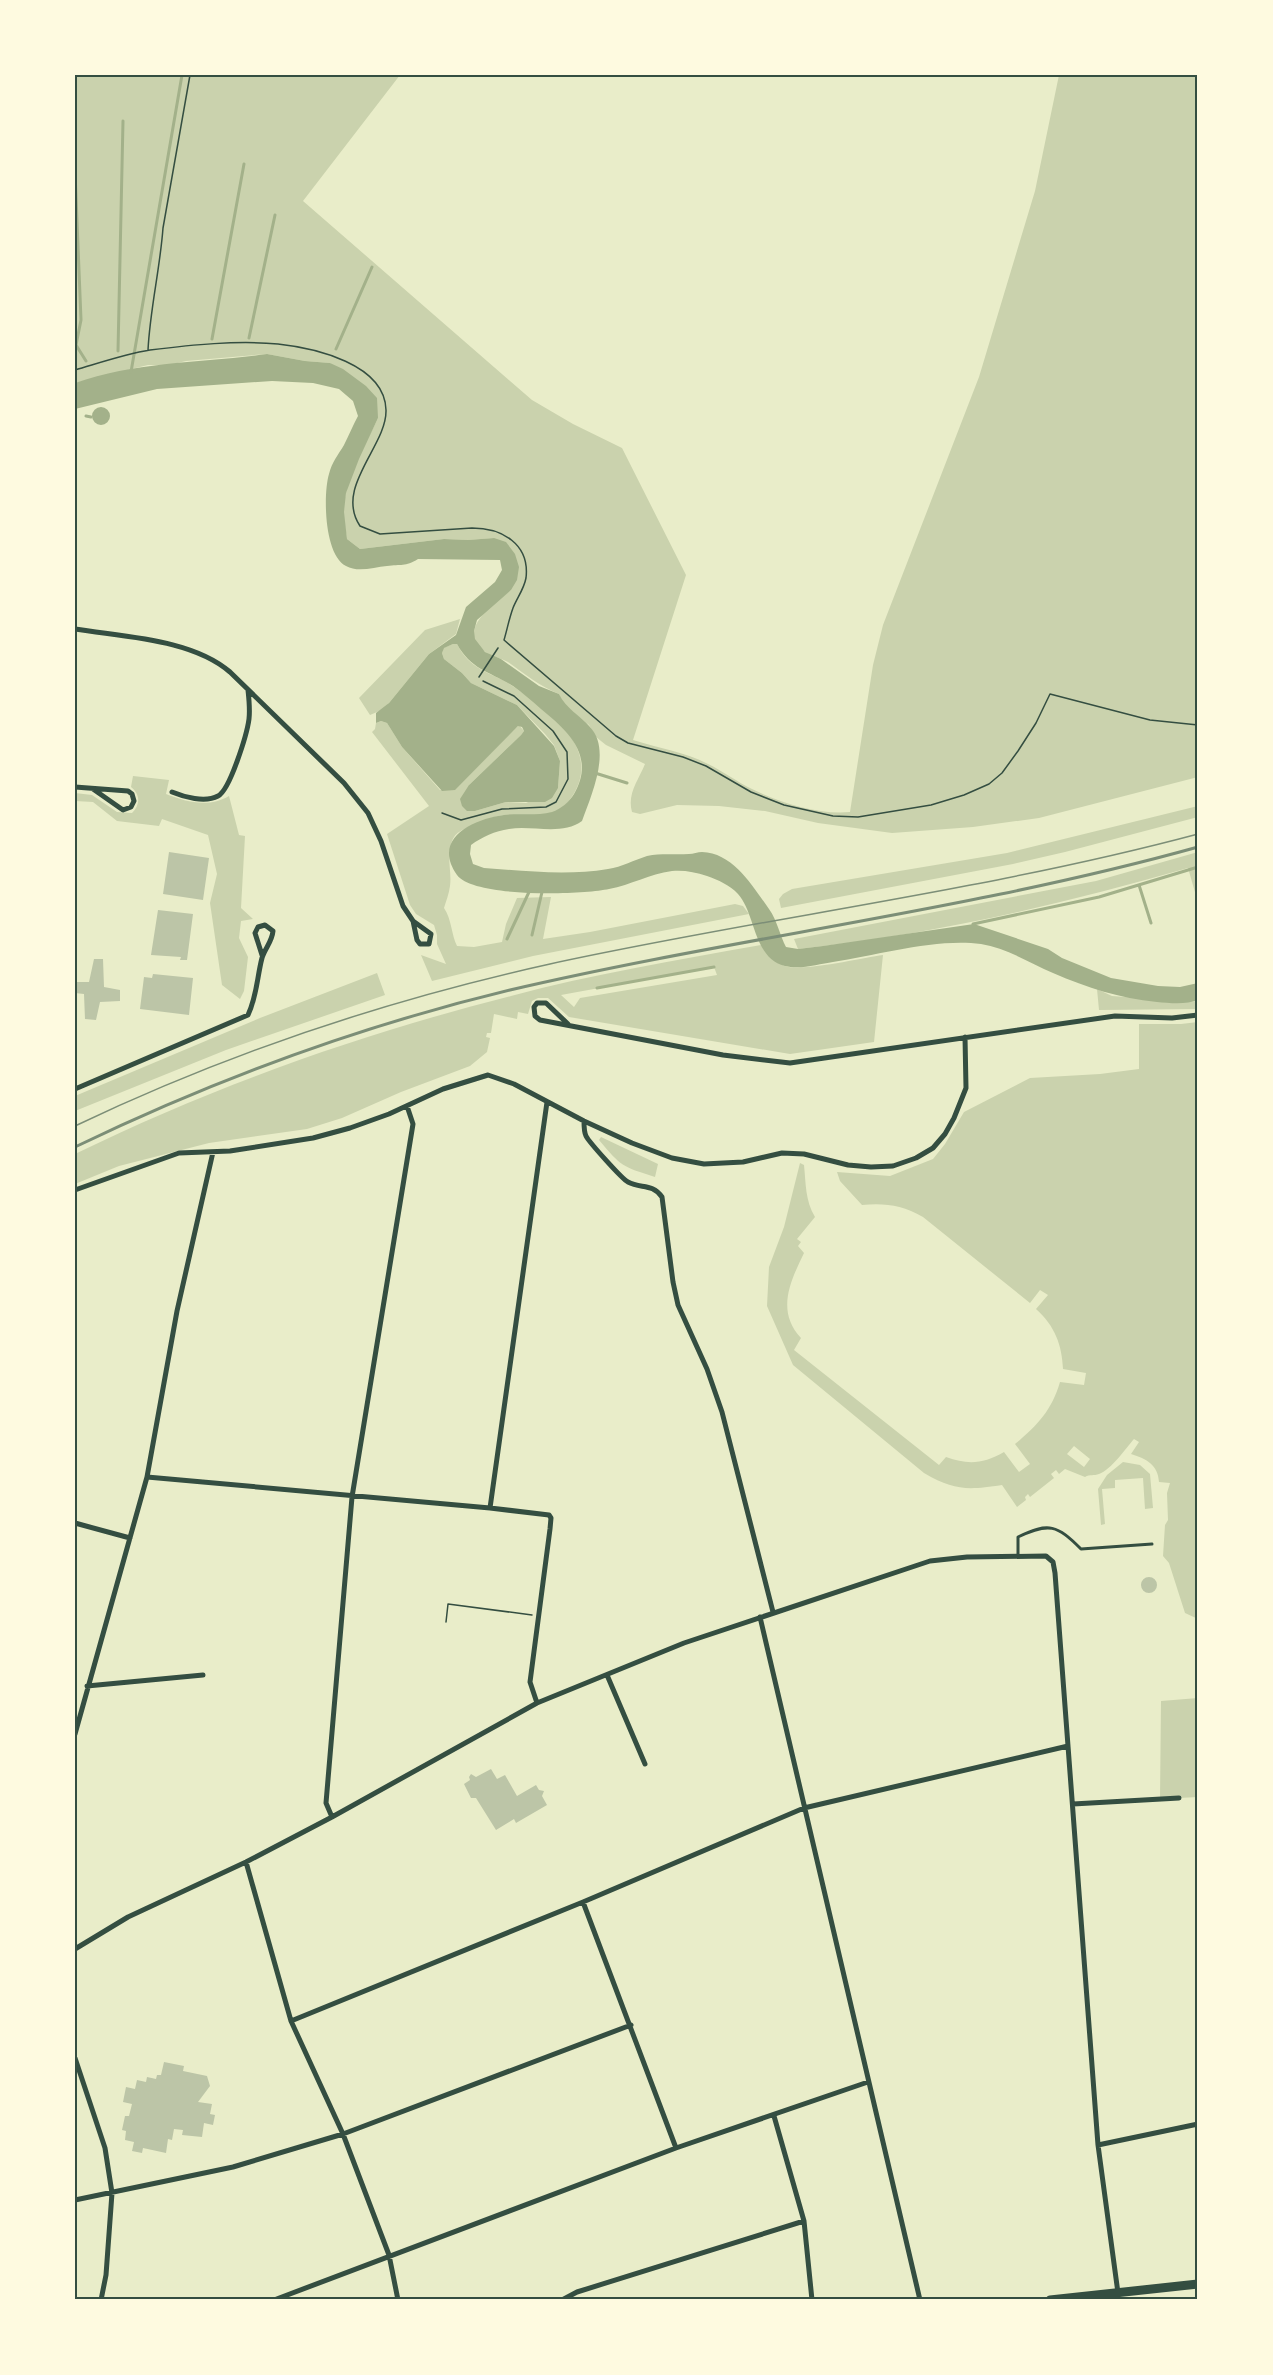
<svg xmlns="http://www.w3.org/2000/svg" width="1273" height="2375" font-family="'Asap Condensed',sans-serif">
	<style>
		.green { fill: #cad2ad; fill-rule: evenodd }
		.water { fill: #a3b18a }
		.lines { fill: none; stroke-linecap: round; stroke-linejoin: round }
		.stream { stroke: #a3b18a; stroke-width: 3 }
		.building { fill: #bcc5a7 }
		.path { stroke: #344e41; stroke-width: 1.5 }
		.service { stroke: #344e41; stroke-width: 3 }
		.minor { stroke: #344e41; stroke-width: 5 }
		.primary { stroke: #344e41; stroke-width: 9 }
		.tram { stroke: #7c8e77; stroke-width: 1.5 }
		.rail { stroke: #7c8e77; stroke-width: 3 }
		.neatline { fill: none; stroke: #344e41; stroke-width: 2 }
	</style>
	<rect width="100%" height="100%" fill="#e9edc9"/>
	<path class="green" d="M75,75H400L303,201L532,400L573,424L622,448L686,575L633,740C658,748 685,752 708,764C723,771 737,782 752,789C780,803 819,815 850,812L873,665L883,625L979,377L1035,191L1059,75H1198V777L1039,818L973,827L892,833L818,823L765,811L719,806L677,805L640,814L632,812C627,794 638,781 645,764L606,745L596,737L589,725L564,705L559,694C539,686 525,674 508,662C501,658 493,657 487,653C453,632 494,603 511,590L494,538L468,540L444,539L360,549L347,539C346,530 343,520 344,511C344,479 365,446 378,418L330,363L305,361L267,354L186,361L169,365H148L75,383Z
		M460,619L456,634L429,654L389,703L384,709L370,715L359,698L425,630Z
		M453,644H457C471,672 491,671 514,687C552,713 607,752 568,802C552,823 517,811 494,817C487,819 480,823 473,825C464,829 455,832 452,841C446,856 452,871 450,886C449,894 446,901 444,908C452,920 451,934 457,946L474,947L502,942L506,924L517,898L551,897L543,939L590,932L735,904L743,906L749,914L533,956L432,981L421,955L446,964L437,944V935L434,925L416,914L410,905L387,834L429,806L372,732L375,729L376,723L381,721L387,723L402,747L440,790H454L519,725L524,731L521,735L469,785L475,811L506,802L526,803L558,788L560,761L554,745L545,734L517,705L471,683L462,673L444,659L442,653L443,648Z
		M133,776L169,780L166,794C186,802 209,808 229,796L239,835L245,836L241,908L253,919L241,921L239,938L248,957L244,991L240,999L222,985L210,903L217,874L208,835L162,819L159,826L117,821L93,802L75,801V793L92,795L117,812L132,813C140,805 141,795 131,787Z
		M1198,806V817L1065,852L1013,864L781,908L779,899L783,894L792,889L1007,853Z
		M1198,852L1197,899L1188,868C1060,905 930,935 798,949L794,939L1096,881Z
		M761,945C766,953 775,962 785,966C803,972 861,958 883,955L874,1042L790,1054L569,1017L548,998H538L532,1001L528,1014L518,1012L517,1019L494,1014L491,1033H487L486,1037L490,1038L487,1052L470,1066L401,1092L342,1118L307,1129L209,1143L119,1166L75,1184V1154C214,1086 361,1034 511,996C593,974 677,960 761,945ZM714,967L717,975L580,998L574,1007L561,995Z
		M377,973L385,995L226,1050L75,1111V1096L260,1018Z
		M1097,989L1112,996L1193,1002L1198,1000V1009L1099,1010Z
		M1198,1022V1619L1185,1613L1169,1563L1163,1556L1165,1525L1168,1520L1167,1493L1170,1483L1159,1482C1158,1465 1147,1459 1131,1454L1139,1442L1134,1439C1126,1448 1111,1470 1099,1474C1094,1476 1090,1474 1085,1477L1065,1469L1059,1474L1056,1470L1051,1474L1054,1478L1030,1497L1028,1494L1025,1497L1026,1500L1017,1507L1002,1485C968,1490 955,1491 924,1473L793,1365L767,1306L769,1267L784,1227L800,1163L804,1165C806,1184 805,1200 815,1217L797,1239L801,1242L798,1246L804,1253C790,1282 776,1311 801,1338L794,1350L939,1465L946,1457C968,1465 983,1464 1004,1452L1019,1472L1030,1464L1015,1444C1037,1426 1052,1410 1060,1382L1084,1385L1086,1373L1063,1369C1062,1345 1055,1326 1036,1309L1048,1295L1040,1290L1030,1303L923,1217C902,1205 885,1203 862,1205L840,1181L837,1172L890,1176L933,1159L945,1144L964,1112L1030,1078L1100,1074L1139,1069V1024H1181ZM1074,1446L1090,1459L1084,1467L1067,1454Z
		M601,1137L658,1164L655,1177C621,1166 622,1167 599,1140Z
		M1123,1462L1140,1465L1150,1474L1153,1508L1145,1509L1143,1478L1115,1480V1488L1102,1489L1105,1524L1101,1525L1098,1489L1107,1475Z
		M1198,1698V1797L1160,1799L1161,1701Z"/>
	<path class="water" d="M267,354L305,361L330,363L343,369L366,386L377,398L378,418L359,459L346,493L344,512L347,539L360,549L444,539L468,540L494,538L506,542L515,554L519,567L517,580L511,590L477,620L474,631L475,639L485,652L501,659L539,686L559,694C566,709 580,715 590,727C612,750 591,796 582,821C562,836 532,825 509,829C495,831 482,837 471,845L470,854L473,864L484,868C525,871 567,876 608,869C622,867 634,860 647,856C661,853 675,855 689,854C693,854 698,852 702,852C734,853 753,887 769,909C777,920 780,936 786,947L798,949L823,946L974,924L1048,949L1062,958L1111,978L1158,986L1180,987L1198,983V1000C1186,1005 1169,1003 1157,1002C1119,998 1088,988 1053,973C1030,963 1006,948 981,944C936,938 878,955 833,962C819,964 800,970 785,966C753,958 756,914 738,894C730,885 718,880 707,876C695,872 684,870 672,871C649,874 631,885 609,889C581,895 474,898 457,875C431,838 474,819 504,815C520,813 536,816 552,812C561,809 569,802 574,794C596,756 568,731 541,709C532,701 523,693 513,686C491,672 471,670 457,644H453L444,648L442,653L444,659L462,673L471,683L517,705L554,746L560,761L558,788L552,798L545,802H506L475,811H467L462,806L460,799L469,785L521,735L524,731L522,727L518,726L455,790L442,791L402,747L387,723L381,721L376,723V713L389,703L429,654L456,635L466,607L495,582L502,570L500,560L418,559C405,567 401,564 387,566C374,567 358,573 346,566C324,555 323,494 329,474C332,462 338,455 344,445C349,435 353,425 358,416L353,401L339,389L313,383L272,381L157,389L75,409V383C137,361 202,363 267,354Z
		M92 416a9 9 0 1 1 18 0a9 9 0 1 1-18 0Z"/>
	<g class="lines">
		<path class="stream" d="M75,172L81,320L76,345L86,361
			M249,338L275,215
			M212,339L244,164
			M336,349L372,267
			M118,351L123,121
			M131,372L182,75
			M86,416L91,417
			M595,773L627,783
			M1139,885L1151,923
			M973,927V924L1099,897L1198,867
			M532,935L542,892
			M507,939L529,892
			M597,988L714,967"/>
	</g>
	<path class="building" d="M169,852L209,858L203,900L163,894Z
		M158,910L193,914L187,960H180L181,957L151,955Z
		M94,959H103L104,987L120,990V1001L100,1002L96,1020L85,1019L84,994L75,993V982H89Z
		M153,974L193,978L189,1015L140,1009L144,977L152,978Z
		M1141 1585a8 8 0 1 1 16 0a8 8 0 1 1-16 0Z
		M491,1769L497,1779L505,1775L517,1796L536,1785L539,1790L544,1791L542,1796L547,1805L516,1823L514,1819L496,1830L476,1798H471L464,1784L470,1780L469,1777L471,1774L476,1777Z
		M164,2062L184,2066L183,2071L207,2076L210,2086L198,2102L212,2104L210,2114L215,2115L213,2125L204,2123L202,2137L182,2135L183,2130L174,2129L172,2140L168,2139L166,2153L143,2148L142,2153L132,2151L134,2142L125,2140L126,2131L122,2130L125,2116H129L132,2104L123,2102L126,2087L135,2089L137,2080L146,2082L147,2077L156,2079L157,2075H161Z"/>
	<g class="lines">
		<path class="path" d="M148,350C150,309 160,269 163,228L190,75
			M75,370C99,363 125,354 150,350C191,345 237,340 278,344C315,348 385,364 386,410C387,446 334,487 360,526L380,534L472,528C502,528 530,544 526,578C524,589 517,598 513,608C509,619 507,630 504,640L616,736L628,743L683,757L706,766L751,792L784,805L833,816L858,817L931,805L964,795L989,784L1002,773L1018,751L1036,723L1050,694L1150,720L1198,725
			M479,677L498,648
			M442,813L461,820L502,809L546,807L556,802L568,779L567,752L553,731L514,696L483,681
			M446,1622L448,1604L532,1615"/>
		<path class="service" d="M1018,1555V1537C1049,1522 1057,1525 1081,1549L1152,1544"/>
		<path class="minor" d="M75,629C124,637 192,639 230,672L344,783L368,813L381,841L403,906L413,921L431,934L429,944H420L417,940L413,921
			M75,787L128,791L132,794L134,801L131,807L123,810L93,789
			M172,792C184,797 205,803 218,796C230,790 247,734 249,719C250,710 249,699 248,690
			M568,1024L546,1003H537L534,1007L535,1016L540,1020L723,1055L790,1063L1115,1016L1172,1018L1198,1015
			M75,1089L248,1015C257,996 257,977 262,958C265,948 272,942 273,931L265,925L258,927L255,933L262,955
			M584,1121C584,1125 584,1132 586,1136C589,1142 622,1179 628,1182C641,1189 652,1183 662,1197L673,1282L678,1305L707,1369L722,1412L773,1612
			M75,1190L179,1153L230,1151L313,1138L350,1128L389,1114L443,1089L488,1075L514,1084L584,1121L632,1143L672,1158L704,1164L743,1162L782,1153L804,1154L848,1165L871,1167L893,1166L916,1158L933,1148L945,1134L954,1118L966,1088L965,1037
			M147,1477L490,1508L549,1515L551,1518L550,1529L530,1682L537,1703
			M490,1508L547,1102
			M75,1523L130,1538
			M760,1617L920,2300
			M607,1675L645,1764
			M87,1686L203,1675
			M75,1734L147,1477L177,1311L213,1152
			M1073,1804L1179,1798
			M332,1817L326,1803L352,1497L413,1124L407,1106
			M246,1862L291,2021L343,2134L389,2255L398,2300
			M583,1902L676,2148
			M75,1949L128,1917L246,1862L332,1817L537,1703L684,1643L930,1561L967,1557L1046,1556L1053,1562L1055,1573L1098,2145L1118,2293
			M291,2021L583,1902L804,1808L1068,1746
			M75,2058L105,2148L112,2193L106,2275L101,2300
			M774,2116L804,2221L812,2300
			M1098,2145L1198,2124
			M75,2200L233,2167L343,2134L631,2025
			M274,2300L676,2148L868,2082
			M562,2300L577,2292L804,2221"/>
		<path class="primary" d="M1050,2300L1198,2284"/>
		<path class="tram" d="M75,1126C226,1054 387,1000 550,964C766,917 985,891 1198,834"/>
		<path class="rail" d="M75,1147C214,1080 360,1026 510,990C738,937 972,910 1198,847"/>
	</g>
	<rect width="1273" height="2375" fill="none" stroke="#fefae0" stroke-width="153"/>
	<rect x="76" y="76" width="1120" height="2222" class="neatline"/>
</svg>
